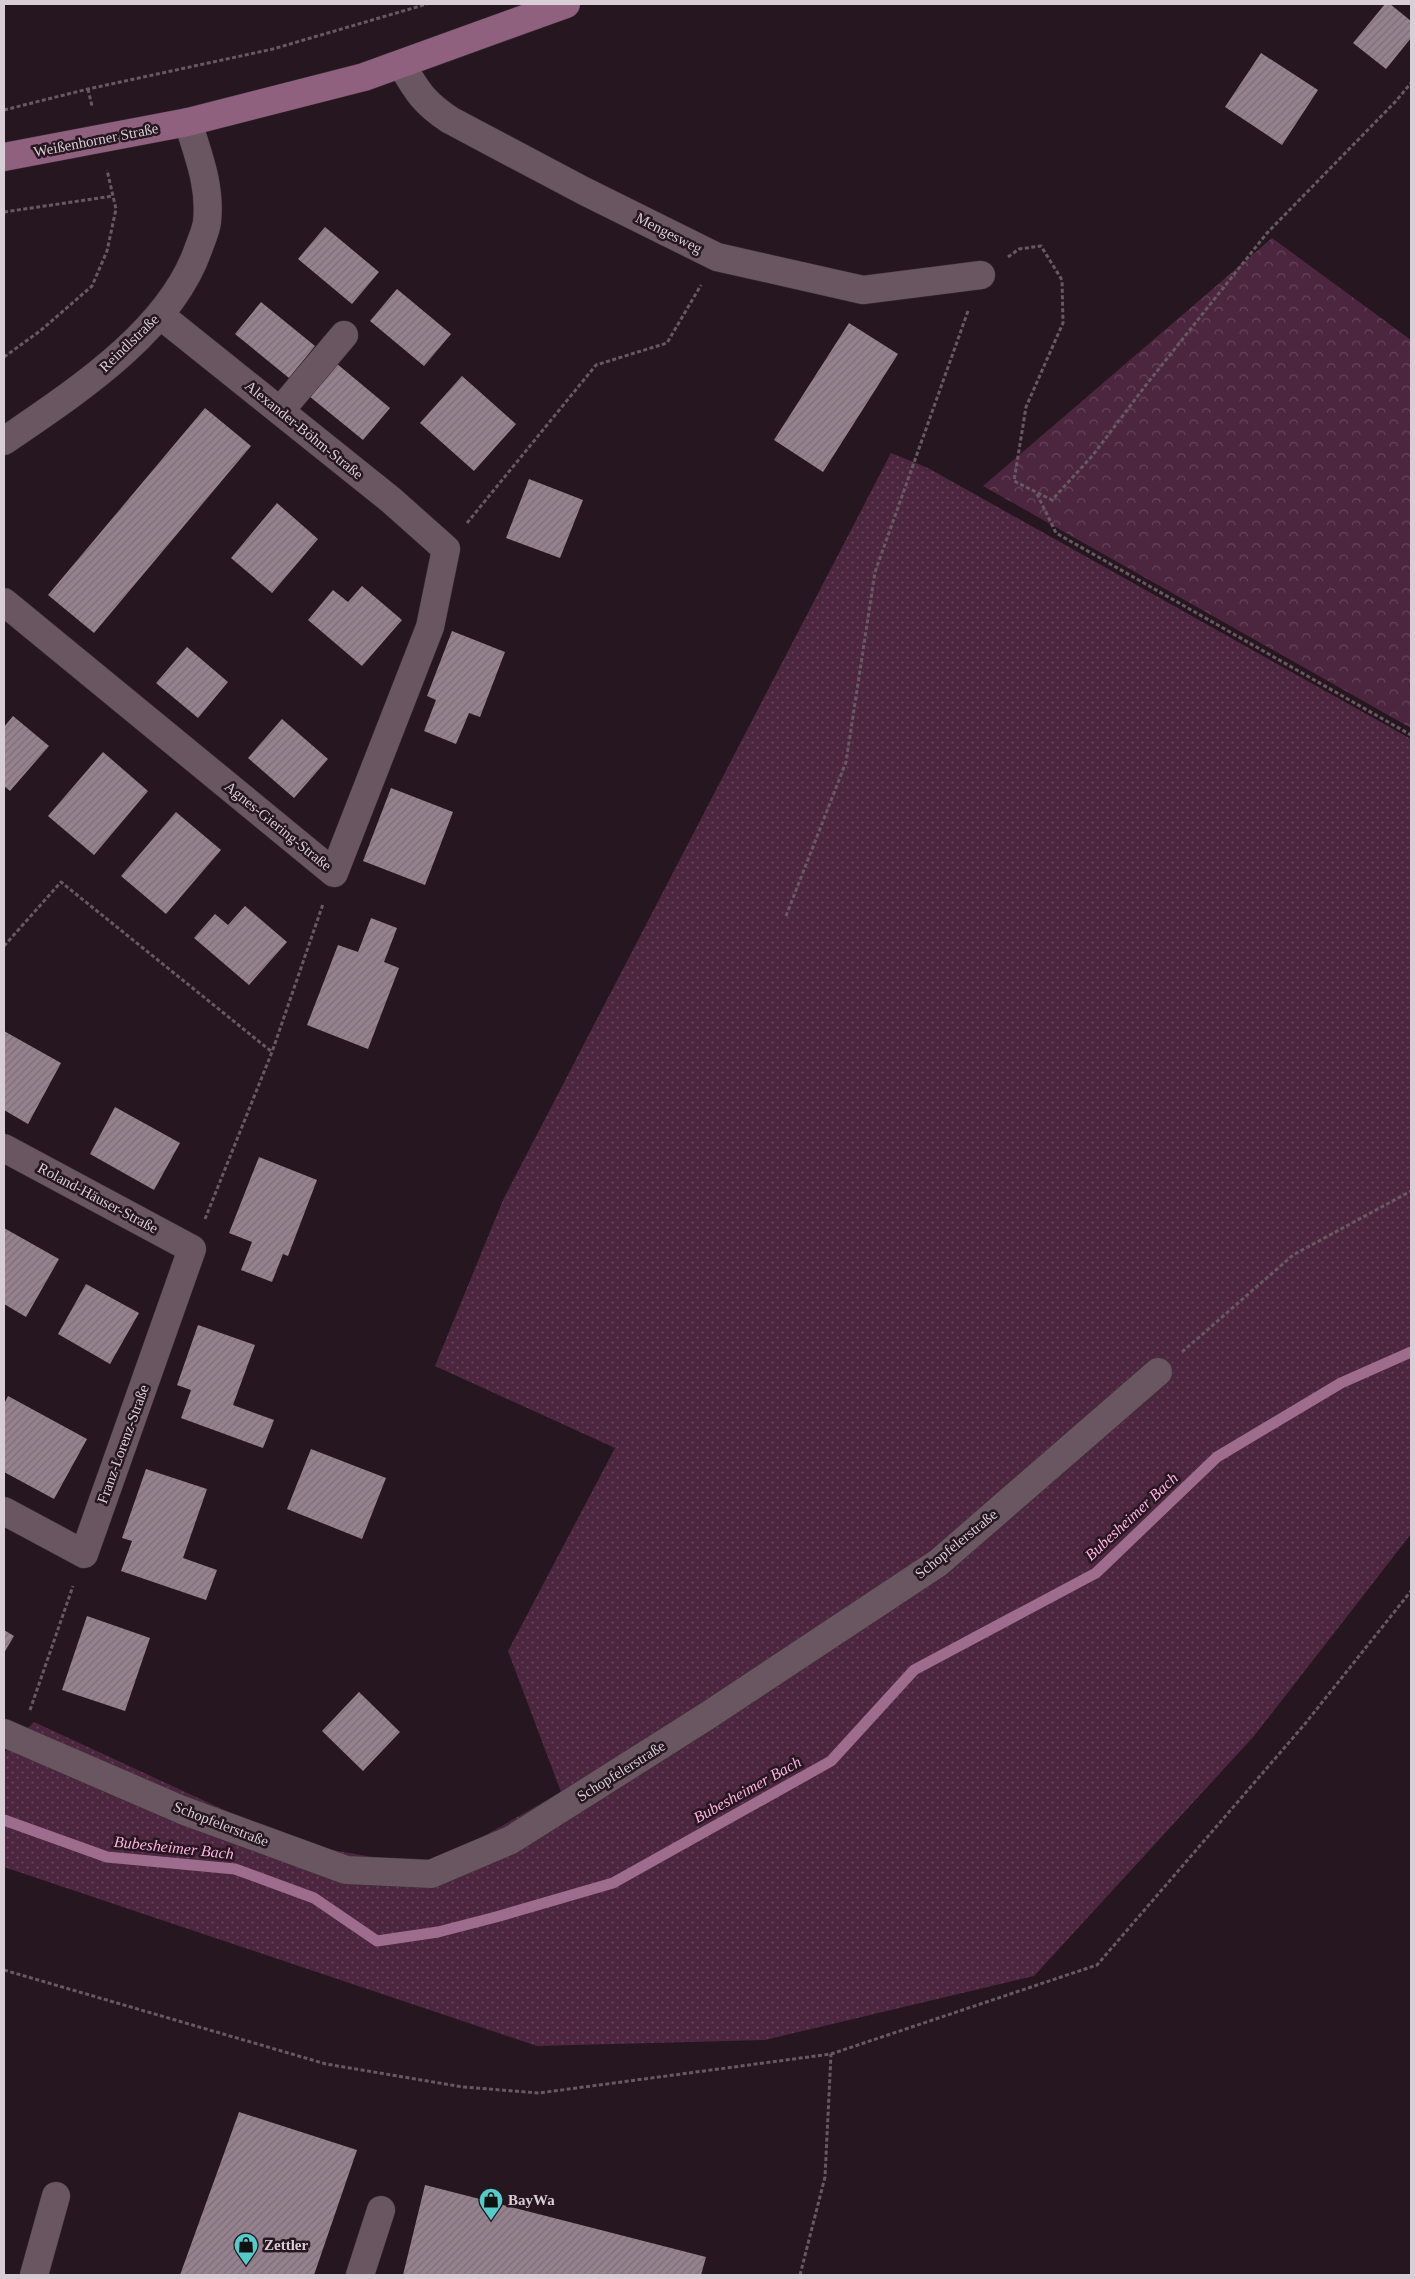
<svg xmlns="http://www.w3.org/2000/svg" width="1415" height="2279" font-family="'Times New Roman',serif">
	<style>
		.grass { fill: url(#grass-dots) }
		.forest { fill: url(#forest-crowns) }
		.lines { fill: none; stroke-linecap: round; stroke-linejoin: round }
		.stream { stroke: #9e6d8e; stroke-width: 11 }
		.building { fill: url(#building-hatch) }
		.minor-casing { stroke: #3b3037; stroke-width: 29 }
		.major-casing { stroke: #3b3037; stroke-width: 29 }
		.path { stroke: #675962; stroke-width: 3; stroke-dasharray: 4 2.5; stroke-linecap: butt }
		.minor { stroke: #695661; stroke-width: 28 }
		.major { stroke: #90617f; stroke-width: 28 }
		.labels { text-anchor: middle; stroke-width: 5; stroke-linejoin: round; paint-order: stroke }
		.street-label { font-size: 15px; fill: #d9ced5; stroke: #261620 }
		.poi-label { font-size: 15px; font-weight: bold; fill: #d9ced5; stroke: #261620; text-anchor: start }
		.water-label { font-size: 16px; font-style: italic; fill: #ffb1e2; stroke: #261620 }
	</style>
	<defs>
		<pattern id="grass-dots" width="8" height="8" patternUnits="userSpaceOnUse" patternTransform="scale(1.25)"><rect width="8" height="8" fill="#4c263f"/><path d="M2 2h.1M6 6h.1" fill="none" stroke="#65445a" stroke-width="1.8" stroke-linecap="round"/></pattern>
		<pattern id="forest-crowns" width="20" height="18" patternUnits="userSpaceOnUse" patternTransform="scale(1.25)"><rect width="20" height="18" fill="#4c263f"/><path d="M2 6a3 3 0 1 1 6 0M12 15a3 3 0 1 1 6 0" fill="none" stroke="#65445a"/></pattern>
		<pattern id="building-hatch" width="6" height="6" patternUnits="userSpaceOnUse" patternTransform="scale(1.25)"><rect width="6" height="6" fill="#96828e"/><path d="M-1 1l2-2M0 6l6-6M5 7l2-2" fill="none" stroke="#7c6e77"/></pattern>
	</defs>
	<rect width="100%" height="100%" fill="#261620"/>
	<path class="grass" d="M891,453L928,468L1411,739V1534L1254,1736L1034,1976L765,2040L537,2046L4,1867V1753L34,1722L248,1821L332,1850L430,1867L561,1792L508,1651L615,1448L435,1366L503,1200Z"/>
	<path class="forest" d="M1272,238L1411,340V728L983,486Z"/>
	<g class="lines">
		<path class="stream" d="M4,1820L107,1857L235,1869L314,1898L377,1941L438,1932L496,1917L613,1883L831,1761L914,1670L1096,1573L1217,1457L1341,1383L1411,1352"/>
	</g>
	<path class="building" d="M1385,4H1390L1411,21V38L1386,69L1353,43Z
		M1261,53L1318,90L1282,145L1225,107Z
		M325,227L379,272L352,304L298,259Z
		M397,289L451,334L424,366L370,321Z
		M261,302L315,346L289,378L235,334Z
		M849,323L898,354L823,472L774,440Z
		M336,363L390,408L363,440L309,396Z
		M462,376L516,424L474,471L420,423Z
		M205,408L251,446L94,633L48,595Z
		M529,479L583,500L560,558L506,538Z
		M277,503L318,539L272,593L231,558Z
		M362,586L402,620L362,666L308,620L333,590L348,602Z
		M452,631L505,652L480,717L469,713L456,744L424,731L436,700L427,696Z
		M187,647L228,682L198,718L156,683Z
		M13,716L49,746L10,791L4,786V727Z
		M282,719L328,759L294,798L248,758Z
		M103,752L148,791L94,855L48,816Z
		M391,788L453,812L425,885L363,861Z
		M176,812L221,850L166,914L121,876Z
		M245,906L287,942L249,985L194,938L215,914L228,925Z
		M371,918L397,928L384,962L399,968L368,1049L307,1025L338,945L358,952Z
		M4,1031L61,1063L28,1124L4,1110Z
		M115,1107L180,1143L154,1190L90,1154Z
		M259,1157L317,1180L288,1256L283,1254L272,1282L241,1270L252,1242L229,1233Z
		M4,1228L59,1259L26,1317L4,1304Z
		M86,1284L139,1313L110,1364L58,1334Z
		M198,1325L255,1345L233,1405L274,1420L263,1448L181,1418L191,1390L177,1385Z
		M8,1396L87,1439L54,1499L4,1472V1404Z
		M311,1449L386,1478L362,1539L287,1509Z
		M146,1469L207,1489L183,1558L217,1570L206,1600L121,1571L132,1541L122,1538Z
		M87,1616L150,1638L125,1711L62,1690Z
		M4,1630L14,1636L4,1653Z
		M359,1692L400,1732L363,1771L322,1731Z
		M239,2112L357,2150L314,2275H180Z
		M425,2185L706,2257L701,2275H403Z"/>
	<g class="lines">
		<defs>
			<path id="minor" d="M401,64C417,91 423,102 450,120L584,191L717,257L863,290L981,275
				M280,411L344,335
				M4,441C74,393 171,331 199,247C202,239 206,230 207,222C211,186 198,155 188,122
				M4,602L334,873L430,627L446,549L391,500L160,315
				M4,1148L192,1249L84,1554L4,1511
				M4,1733L182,1810L346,1870L431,1874L511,1840L707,1716L938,1563L1158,1372
				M34,2275L56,2196
				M360,2275L381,2210"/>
			<path id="major" d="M4,157L188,122L364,77L566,4"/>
		</defs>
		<use href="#minor" class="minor-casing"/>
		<use href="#major" class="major-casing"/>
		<path class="path" d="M88,89L92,106
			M4,110L88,89L273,49L427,4
			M4,212L113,196
			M1008,257L1019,249L1041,246L1062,280L1063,323L1026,407L1014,481L1052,500L1093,455L1146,385L1267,233L1396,101L1411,83
			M4,357L40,331L92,286L107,251L116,209L107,170
			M1037,494L1056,533L1411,735
			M467,523L596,365L667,343L701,285
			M786,916L846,762L875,572L968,311
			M4,946L61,882L272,1052
			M205,1219L272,1052L323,904
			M1182,1352L1293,1255L1411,1191
			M30,1710L73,1586
			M4,1970L326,2064L463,2087L539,2093L831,2054L1097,1965L1304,1725L1411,1591
			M800,2275L825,2177L831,2054"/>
		<use href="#minor" class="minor"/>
		<use href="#major" class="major"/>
	</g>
	<defs>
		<symbol id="shop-pin" viewBox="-11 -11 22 30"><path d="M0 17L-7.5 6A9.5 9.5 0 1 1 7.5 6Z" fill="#53cdc9" stroke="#261620"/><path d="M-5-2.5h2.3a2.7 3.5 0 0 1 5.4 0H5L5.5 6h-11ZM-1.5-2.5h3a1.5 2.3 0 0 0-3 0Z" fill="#111"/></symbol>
	</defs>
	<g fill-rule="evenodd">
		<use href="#shop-pin" x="477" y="2186" width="28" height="38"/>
		<use href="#shop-pin" x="232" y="2231" width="28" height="38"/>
	</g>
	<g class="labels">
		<g class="street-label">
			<text transform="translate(96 140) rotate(-11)" y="5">Weißenhorner Straße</text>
			<text transform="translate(669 233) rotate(27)" y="5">Mengesweg</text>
			<text transform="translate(129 343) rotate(-44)" y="5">Reindlstraße</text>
			<text transform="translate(304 430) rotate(39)" y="5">Alexander-Böhm-Straße</text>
			<text transform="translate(278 826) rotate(39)" y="5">Agnes-Giering-Straße</text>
			<text transform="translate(98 1198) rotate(28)" y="5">Roland-Häuser-Straße</text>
			<text transform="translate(123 1444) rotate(-70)" y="5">Franz-Lorenz-Straße</text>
			<text transform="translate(956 1544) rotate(-39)" y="5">Schopfelerstraße</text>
			<text transform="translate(621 1771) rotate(-32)" y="5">Schopfelerstraße</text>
			<text transform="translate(221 1824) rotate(21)" y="5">Schopfelerstraße</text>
		</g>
		<g class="poi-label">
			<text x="508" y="2205">BayWa</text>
			<text x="264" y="2250">Zettler</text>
		</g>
		<g class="water-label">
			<text transform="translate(1131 1516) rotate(-43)" y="6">Bubesheimer Bach</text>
			<text transform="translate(747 1789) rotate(-29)" y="6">Bubesheimer Bach</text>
			<text transform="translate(174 1847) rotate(6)" y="6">Bubesheimer Bach</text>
		</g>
	</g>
	<rect width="1415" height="2279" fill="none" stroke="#d9ced5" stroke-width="10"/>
</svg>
